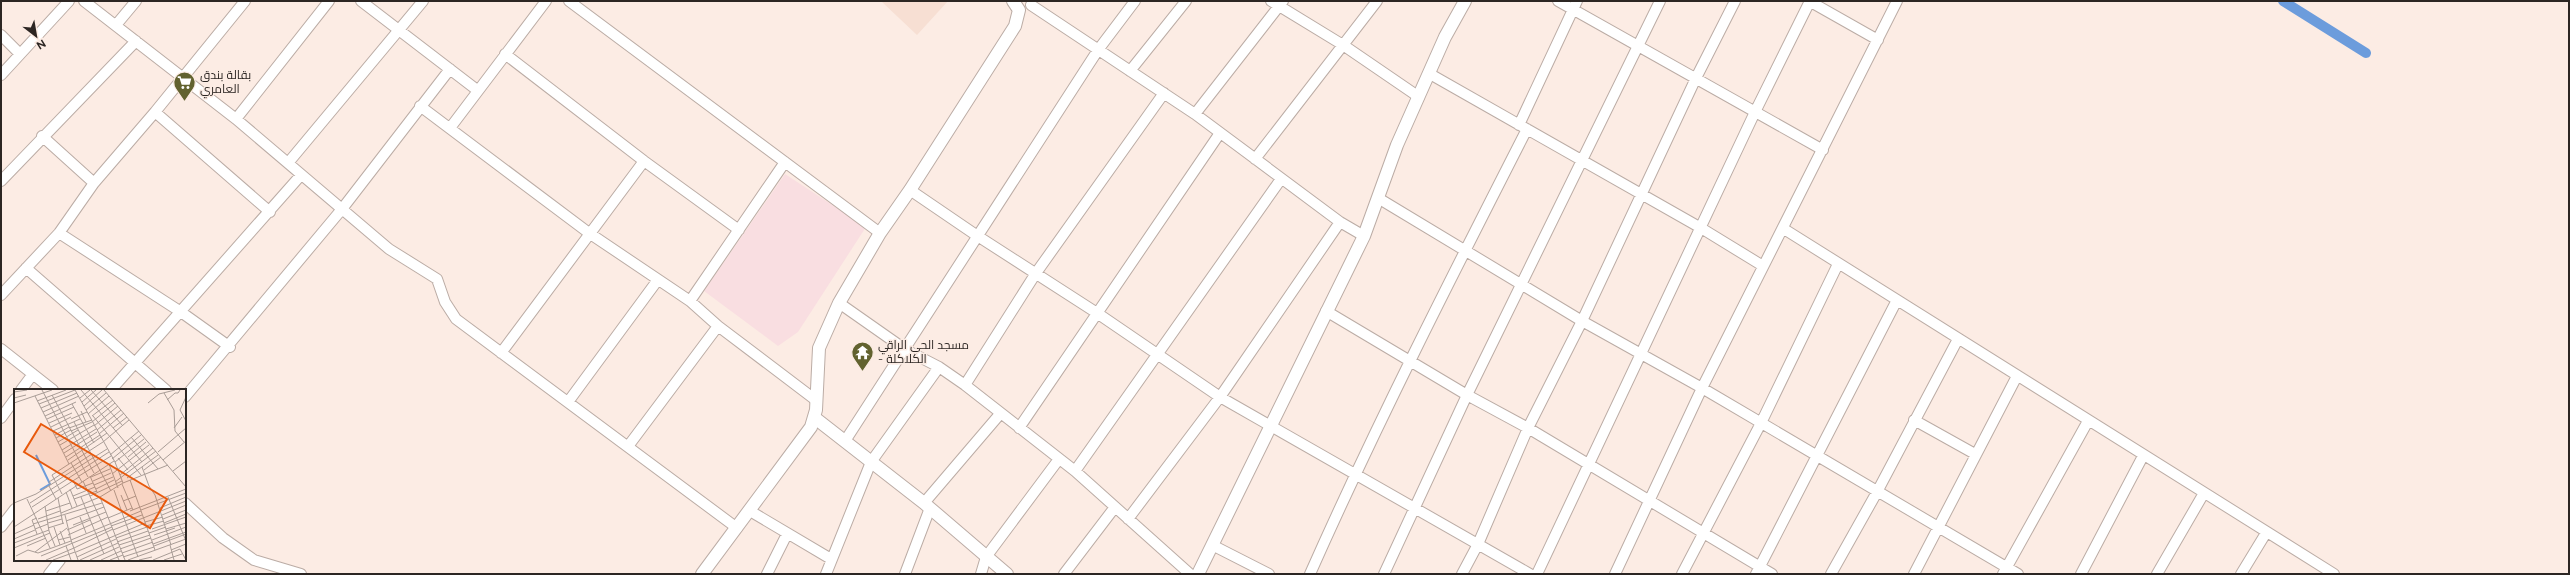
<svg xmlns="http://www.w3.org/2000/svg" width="2570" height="575" font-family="Raleway,Cairo,sans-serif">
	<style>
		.built { fill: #f7dfd3 }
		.education { fill: #f9dee1 }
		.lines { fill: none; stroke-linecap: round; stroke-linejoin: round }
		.canal { stroke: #6c9cdc; stroke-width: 10 }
		.minor-casing { stroke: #bbaca5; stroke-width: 12 }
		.tertiary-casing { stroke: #bbaca5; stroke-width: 14 }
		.minor { stroke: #fff; stroke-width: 10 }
		.tertiary { stroke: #fff; stroke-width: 12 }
		.labels { text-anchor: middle; stroke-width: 3; stroke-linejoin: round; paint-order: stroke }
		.poi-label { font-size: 12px; fill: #2c2623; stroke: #fcece4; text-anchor: start }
		.inset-river { fill: none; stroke: #6c9cdc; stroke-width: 2 }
		.inset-road { fill: none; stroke: #a99d97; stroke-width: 1 }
		.view { fill: #e8590c; fill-opacity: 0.15; stroke: #e8590c; stroke-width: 2 }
		.inset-edge { fill: none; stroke: #2c2623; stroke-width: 2 }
	</style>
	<rect width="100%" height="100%" fill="#fcece4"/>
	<path class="built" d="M881,1H948L917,35Z"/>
	<path class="education" d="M785,174L866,227L798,332L778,346L704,291Z"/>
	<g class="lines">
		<path class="canal" d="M2283,1L2366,53"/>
		<defs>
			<path id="minor" d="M84,1L236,119L389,249L437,279L445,302L456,319L737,528
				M361,1L477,90
				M569,1L880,233
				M1271,1L1343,45L1419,97
				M1558,1L1823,150
				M1809,1L1878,40
				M1031,5L1195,114L1340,222L1364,236
				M116,25L136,1
				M1,35L20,54
				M505,54L644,161L739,230
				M1130,71L1186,1
				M1430,74L1701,228L1763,266
				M1,75L69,1
				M420,106L589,233L690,301L718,326L817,401
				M155,112L270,212
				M1195,114L1283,1
				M236,119L329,1
				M1519,125L1577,1
				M450,128L546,1
				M42,136L94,183
				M1255,159L1377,1
				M288,163L423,1
				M1,181L136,41
				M910,190L976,235L1097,313L1220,397L1530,574
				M1378,198L1582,321L1702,388L2018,574
				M1784,229L2334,574
				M59,233L181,312L230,347
				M26,268L166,390
				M1,295L59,233L94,183L155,112L245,1
				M690,301L785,162
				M839,303L906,350L939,367L965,385L1075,471L1190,574
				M1326,311L1467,395L1528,428L1772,574
				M1,349L53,390
				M501,353L644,161
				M965,385L1036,273L1164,93
				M21,390L33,374
				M111,390L301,175
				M185,397L342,209L450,69
				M568,402L657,281
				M1,418L15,399
				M1914,420L1975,454
				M1019,428L1220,133
				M845,441L1098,50L1135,1
				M629,445L718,326
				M1075,471L1281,179
				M185,503L223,538L254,560L301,574
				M924,503L1000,414
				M750,511L831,559
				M1128,519L1220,397L1340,222
				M1,527L15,509
				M1214,546L1269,574
				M49,574L60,560
				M767,574L787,534
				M826,574L871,462L939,367
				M905,574L930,508
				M981,574L986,557L1059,459
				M1064,574L1115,507
				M1310,574C1377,423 1452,276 1527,129
				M1384,574L1467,395L1660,1
				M1462,574L1478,544L1528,428L1582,321L1696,78L1735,1
				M1537,574L1755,112L1810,1
				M1615,574L1702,388L1897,1
				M1682,574L1761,423L1838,264
				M1756,574L1897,300
				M1831,574L1877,492L1958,339
				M1914,574L2017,376
				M2003,574L2088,421
				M2081,574L2143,456
				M2157,574L2204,493
				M2241,574L2266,533"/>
			<path id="tertiary" d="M815,418L924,503L1007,574
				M702,574L811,427L816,410L819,348L839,303L880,233L910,190L1015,26L1019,10L1013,1
				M1198,574L1364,236L1397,145L1445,37L1465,1"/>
		</defs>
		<use href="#minor" class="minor-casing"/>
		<use href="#tertiary" class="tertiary-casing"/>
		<use href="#minor" class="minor"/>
		<use href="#tertiary" class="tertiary"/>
	</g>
	<defs>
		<symbol id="supermarket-pin" viewBox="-11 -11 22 30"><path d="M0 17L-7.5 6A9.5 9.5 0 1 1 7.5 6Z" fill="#62622f" stroke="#fcece4"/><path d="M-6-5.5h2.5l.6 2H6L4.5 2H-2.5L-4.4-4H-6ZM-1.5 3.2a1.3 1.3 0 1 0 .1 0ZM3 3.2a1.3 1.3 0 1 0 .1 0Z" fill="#fff"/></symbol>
		<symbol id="temple-pin" viewBox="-11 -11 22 30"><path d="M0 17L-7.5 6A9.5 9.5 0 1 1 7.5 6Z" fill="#62622f" stroke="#fcece4"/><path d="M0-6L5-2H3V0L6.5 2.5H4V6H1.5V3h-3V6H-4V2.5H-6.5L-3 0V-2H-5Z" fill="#fff"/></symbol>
	</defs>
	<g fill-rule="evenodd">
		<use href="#supermarket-pin" x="172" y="70" width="25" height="34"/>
		<use href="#temple-pin" x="850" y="340" width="25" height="34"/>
	</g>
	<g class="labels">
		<g class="poi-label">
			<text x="200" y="79">بقالة بندق<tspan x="200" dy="14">العامري</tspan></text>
			<text x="878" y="349">مسجد الحي الراقي<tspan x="878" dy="14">- الكلاكلة</tspan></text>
		</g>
	</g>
	<g transform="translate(14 389)">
		<rect width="172" height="172" fill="#fcece4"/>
		<path class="inset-river" d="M22,66L36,95L26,101"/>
		<path class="inset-road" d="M28,1L74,88M61,1L101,73L109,94M67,1L128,73M77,1L109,37M90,1L149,71M0,3L13,1M150,4L160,21L161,42L170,53M38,6L80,84M21,7L55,75M172,8L166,21L172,32M0,9L12,6M66,9L76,1M153,11L161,4H164L166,1M23,12L52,1M68,13L82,1M0,14L38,1M134,14L145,5L161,1M25,15L61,1M58,15L80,54M70,17L88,1M27,19L63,4M72,21L92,4M67,22L72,33M29,23L65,7M74,25L95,7M31,27L62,13M78,27L99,11M79,27L127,86M33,30L60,18M57,30L73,23M60,33L97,102M35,34L58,24M80,37L104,17M37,38L57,28M55,39L78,31M99,39L113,28M160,39L168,28M83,41L107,21M39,42L66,30M57,42L78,33L101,14M85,45L110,24M41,46L55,38M117,48L144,80M42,49L57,41M172,52L149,71L172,98M44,53L64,41M46,56L80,36M48,61L82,40M144,63L172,39M50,64L83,43M96,66L125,42M52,68L86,46M114,68L132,53M104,69L114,81M98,70L127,46M54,71L93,44M101,73L130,50M57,74L68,93M95,75L104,99M128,78L135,97L141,106L157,156M130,81L147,68M159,82L172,72M98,85L135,56M106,86L139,59M65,87L97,67M76,87L83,103M77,88L96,80M113,89L144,66M59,91L63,100L79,94M116,91L141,161M69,92L105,171M79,92L97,84M101,93L142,62M108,95L119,121M37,96L35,93L78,65M80,96L99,88M35,97L42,110M56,100L63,117M82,100L100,91M100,101L124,168M52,103L58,119M48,105L38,86L89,53L115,31M107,106L113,121M59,107L81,98M76,107L108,92M67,108L90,165M154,108L172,152M44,109L49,135M13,110L36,159M60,110L83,102M109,112L122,107M0,114L22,105L93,60M16,114L95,63M31,117L35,142L41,157M18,118L65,88M146,119L172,108M127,121L172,104M32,122L56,114M116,122L172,100M47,124L86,108M51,126L57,151M148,126L172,116M66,128L72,144M23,129L18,131L23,145M94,129L118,119M24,130L46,122M149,130L172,121M52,132L90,118M131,133L149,128M34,134L48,130M150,134L172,125M19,135L88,114M59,136L92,123M97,137L128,126M132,137L150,132M0,138L100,72M40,138L46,156M34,139L50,134M21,140L34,135M138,140L172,128M152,140L172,134M53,141L76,131M99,141L172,112M46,142L51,154M135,144L152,138M0,145L20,136M54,146L94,128M140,146L161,139M102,149L133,138M0,150L21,141M44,151L56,148M138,151L172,138M103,153L134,142M0,154L35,141M139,155L172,143M105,156L136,146M156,156L160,171M13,157L32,149M52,157L57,171M140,157L172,145M0,159L36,144M60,159L99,140M106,160L137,149M166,160L172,171M157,161L172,155M21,163L53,139M62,163L131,134M108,164L139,153M2,167L14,161L24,164L57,152M27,167L98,138M63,168L102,150M109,168L140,158M32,171L60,159M39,171L61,163M64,171L57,151L127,122M66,171L104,154M76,171L105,158M87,171L107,162M96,171L109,166M111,171L86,108L109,94L154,76M114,171L172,150M125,171L138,168M139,171L166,160M150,171L168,165"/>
		<path class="view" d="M27,35L153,110L136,139L10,63Z"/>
		<rect width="172" height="172" class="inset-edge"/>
	</g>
	<rect width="2570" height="575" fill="none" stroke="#2c2623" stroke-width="4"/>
	<g transform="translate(36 36) rotate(149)" stroke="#fcece4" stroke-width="3" paint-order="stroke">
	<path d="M0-3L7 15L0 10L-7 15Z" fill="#2c2623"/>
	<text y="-6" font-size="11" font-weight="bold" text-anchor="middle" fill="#2c2623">N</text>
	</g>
</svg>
